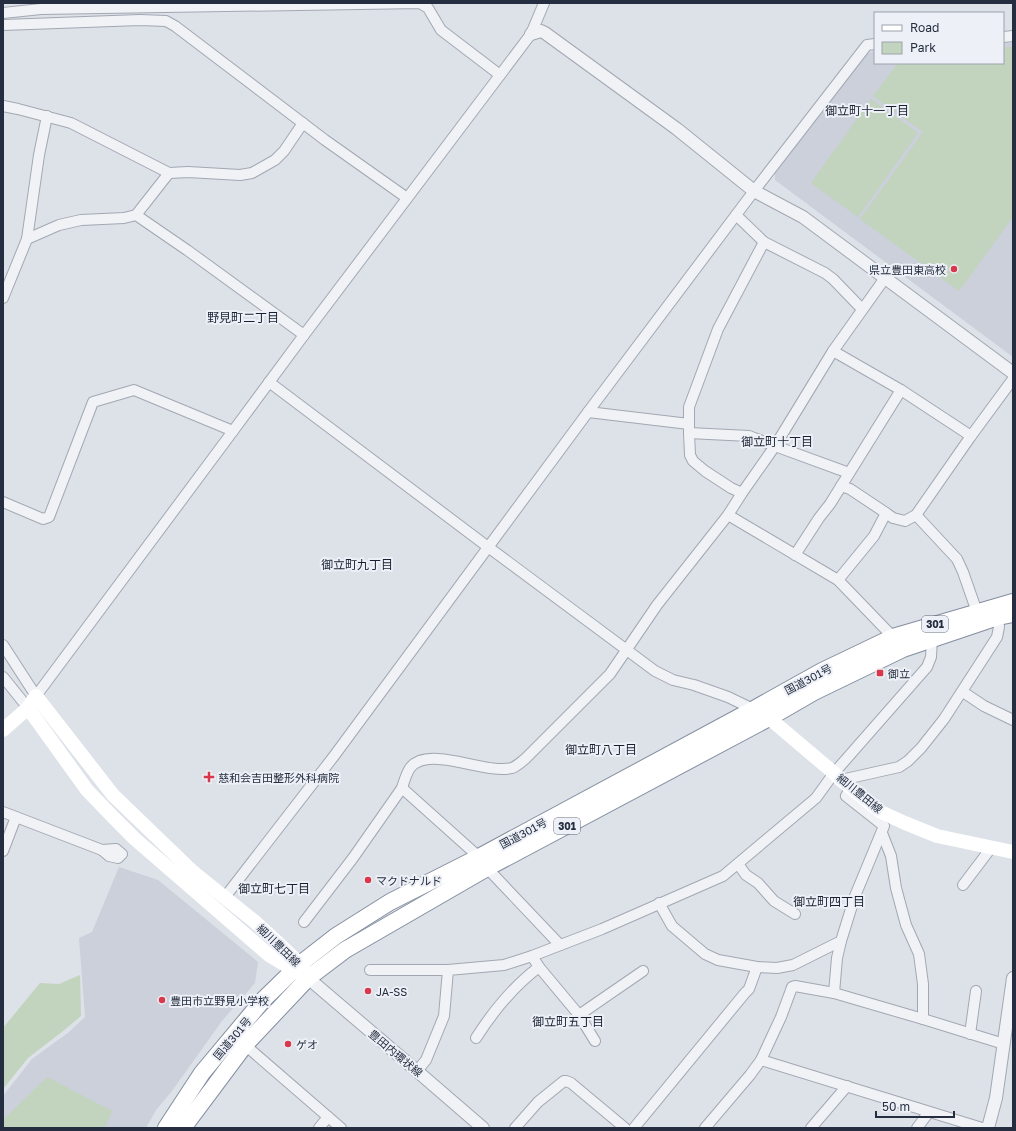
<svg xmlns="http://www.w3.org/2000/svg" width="1016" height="1131" font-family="'Golos Text','Noto Sans JP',sans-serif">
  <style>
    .built { fill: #cbd0db }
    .green { fill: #c2d3be }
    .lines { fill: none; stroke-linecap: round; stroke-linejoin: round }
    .minor-casing { stroke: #a2a8b2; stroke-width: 12 }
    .tertiary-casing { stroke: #a2a8b2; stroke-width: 14 }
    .trunk-casing { stroke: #838ea0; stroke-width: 18 }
    .minor { stroke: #f0f2f6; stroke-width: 10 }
    .tertiary { stroke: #f0f2f6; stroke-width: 12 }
    .secondary { stroke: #fff; stroke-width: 14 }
    .trunk { stroke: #fff; stroke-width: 16 }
    .poi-dot { fill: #d9374b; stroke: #edf0f6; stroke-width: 1.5 }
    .labels { text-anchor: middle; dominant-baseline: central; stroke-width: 4; stroke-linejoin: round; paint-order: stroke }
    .shield { fill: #edf0f6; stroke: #616877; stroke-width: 1 }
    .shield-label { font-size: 10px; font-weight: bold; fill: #252e40 }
    .poi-label { font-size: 11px; fill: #252e40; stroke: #edf0f6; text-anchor: start }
    .street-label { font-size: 11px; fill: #252e40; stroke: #edf0f6 }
    .neighbourhood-label { font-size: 12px; fill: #182031; stroke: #edf0f6 }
  </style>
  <rect width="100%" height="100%" fill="#dde1e8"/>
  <!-- built -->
  <g class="built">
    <path d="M1003,43H1013V357L775,180V172L867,54L875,50V63H1003Z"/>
    <path d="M119,867L158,880L258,962L255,983L222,1021L172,1091L156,1110L146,1128H3V1096L32,1059L69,1032L85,1017L79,938L92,932Z"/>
  </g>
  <!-- green -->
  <g class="green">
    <path d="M1003,47H1013V217L959,291L860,219L923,132L873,96L898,63H1003Z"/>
    <path d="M871,99L918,133L858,217L811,183Z"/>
    <path d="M80,975L81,1016L63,1031L28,1058L3,1089V1028L40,983L59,984Z"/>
    <path d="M47,1077L112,1111L105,1128H3V1120Z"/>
  </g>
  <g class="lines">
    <!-- minor casing -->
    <g class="minor-casing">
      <g id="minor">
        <path d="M3,13L41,9L420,3L428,8L441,30L500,75"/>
        <path d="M3,25L140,20L166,21L175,26L325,140L407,198"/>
        <path d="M1003,37L1013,36"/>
        <path d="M3,106L18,109L71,123L169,173L188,172L240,175L252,173L275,160L284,151L303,123"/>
        <path d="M136,215L187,250L304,335"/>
        <path d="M736,215L764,242L825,273L833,279L862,309"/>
        <path d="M27,239L59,225L81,220L124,218L136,215L169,173"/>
        <path d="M3,298L27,239L39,155L47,116"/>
        <path d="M833,351L901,390L971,436L916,515L905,521L893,518L886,513L874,536L838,580"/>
        <path d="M269,382L488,547L655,671L673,680L694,685L728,697L757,711"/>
        <path d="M588,412L689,424"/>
        <path d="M689,433L749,436L775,446L849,473"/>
        <path d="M971,436L1013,379"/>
        <path d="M841,486L850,489L886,513"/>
        <path d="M742,493L731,488L705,471L693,461L690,455L689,433V407L718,329L764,242"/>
        <path d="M3,502L43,519L49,517L93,402L134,390L233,431"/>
        <path d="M728,515L838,580L893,637"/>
        <path d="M916,515L957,559L963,572L977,612"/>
        <path d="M795,555L819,518L830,504L901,390"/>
        <path d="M3,645L36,696L233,431L304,335L531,34L544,3"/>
        <path d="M3,677L28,708"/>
        <path d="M963,692L984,706L1013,720"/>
        <path d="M841,780L899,767L908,761L921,748L944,719L988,651L997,637L999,627L998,617"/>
        <path d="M402,788L479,857"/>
        <path d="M3,812L102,850"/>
        <path d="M882,833L891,856L896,888L906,925L919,954L923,984V1019"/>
        <path d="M116,849L122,854L118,858L109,856L102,850Z"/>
        <path d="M3,851L16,817"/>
        <path d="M738,864L746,875L758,883L774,901L795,914"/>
        <path d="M487,868L560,945"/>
        <path d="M963,885L991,848"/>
        <path d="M225,897L334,756L588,412L754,191L867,45L875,44"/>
        <path d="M659,903L672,926L705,954L718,960L757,967L777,968L793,965L841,941L855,896L884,826L846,796L851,787"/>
        <path d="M304,922L353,858L402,788C404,782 406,774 410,768C428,744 485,775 512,768C517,766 521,762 525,759L610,674L657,605L728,515L742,493L775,446L833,351L885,278"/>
        <path d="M532,956L539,967L579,1015L595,1041"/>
        <path d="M370,970H448"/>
        <path d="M834,993L837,958L841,941"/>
        <path d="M579,1015L643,971"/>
        <path d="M970,1034L976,991"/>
        <path d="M476,1038C492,1013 515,985 539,967"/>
        <path d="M245,1045L341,1128"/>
        <path d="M761,1060L982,1128"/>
        <path d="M417,1071L426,1060L444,1016L448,970L504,965L532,956L602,929L723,876L816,798L834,773L927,667L931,657L932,638"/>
        <path d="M319,1128L328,1117"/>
        <path d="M515,1128L538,1102L564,1081H566L571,1083L625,1128"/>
        <path d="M634,1128L745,993L749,989L757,967"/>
        <path d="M705,1128L750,1075L761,1060L781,1017L791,990L792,987L795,986L834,993L923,1019L1004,1044"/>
        <path d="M811,1128L847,1086"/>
        <path d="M917,1128L929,1112"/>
      </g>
    </g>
    <!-- tertiary casing -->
    <g class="tertiary-casing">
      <g id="tertiary">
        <path d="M531,34L541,31L545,33L677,129L754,191L803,217L1013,373"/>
        <path d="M308,978L417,1071L483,1128"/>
        <path d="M988,1128L996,1098L1013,978"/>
      </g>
    </g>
    <!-- trunk casing -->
    <g class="trunk-casing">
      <g id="trunk">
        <path d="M166,1128L202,1073L263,1000L300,964L336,936L390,902L479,857L754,709L822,671L893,637L1013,602"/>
        <path d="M183,1128L245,1045L308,978L345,950L487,868L769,718L814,692L903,649L998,617L1013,614"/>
      </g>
    </g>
    <!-- minor -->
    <use href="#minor" class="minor"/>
    <!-- tertiary -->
    <use href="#tertiary" class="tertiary"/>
    <!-- secondary -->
    <g class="secondary">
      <path d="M28,708L87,790L111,815L135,839L269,955L302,975"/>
      <path d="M769,718L834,773L841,780L881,812L905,823L937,836L1013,852"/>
      <path d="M3,730L28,708L36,696L113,795L193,872L254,921L279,944L300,964L305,972"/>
    </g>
    <!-- trunk -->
    <use href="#trunk" class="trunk"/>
  </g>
  <!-- markers -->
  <g class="poi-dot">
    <circle cx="954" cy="269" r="4"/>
    <rect x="876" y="669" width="8" height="8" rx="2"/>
    <path d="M207 771h4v4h4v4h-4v4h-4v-4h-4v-4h4z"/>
    <circle cx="368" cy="880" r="4"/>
    <circle cx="368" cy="991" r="4"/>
    <circle cx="162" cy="1000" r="4"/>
    <circle cx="288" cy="1044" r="4"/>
  </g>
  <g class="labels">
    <!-- shield labels -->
    <g class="shield">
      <rect x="922" y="616" width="26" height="16" rx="3"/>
      <rect x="554" y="818" width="26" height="16" rx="3"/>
    </g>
    <g class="shield-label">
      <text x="935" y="624">301</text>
      <text x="567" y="826">301</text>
    </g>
    <!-- poi labels -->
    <g class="poi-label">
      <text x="946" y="269" text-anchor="end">県立豊田東高校</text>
      <text x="888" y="673">御立</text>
      <text x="218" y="777">慈和会吉田整形外科病院</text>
      <text x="376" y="880">マクドナルド</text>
      <text x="376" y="991">JA-SS</text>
      <text x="170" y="1000">豊田市立野見小学校</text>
      <text x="296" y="1044">ゲオ</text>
    </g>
    <!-- street labels -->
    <g class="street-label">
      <text transform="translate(808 679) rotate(-28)">国道301号</text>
      <text transform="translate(860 793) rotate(39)">細川豊田線</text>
      <text transform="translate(523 833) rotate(-28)">国道301号</text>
      <text transform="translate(279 945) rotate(44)">細川豊田線</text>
      <text transform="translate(232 1038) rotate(-50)">国道301号</text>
      <text transform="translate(396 1053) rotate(40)">豊田内環状線</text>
    </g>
    <!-- neighbourhood labels -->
    <g class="neighbourhood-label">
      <text x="867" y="110">御立町十一丁目</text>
      <text x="243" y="317">野見町二丁目</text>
      <text x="777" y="441">御立町十丁目</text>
      <text x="357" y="564">御立町九丁目</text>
      <text x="601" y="749">御立町八丁目</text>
      <text x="274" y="888">御立町七丁目</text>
      <text x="829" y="901">御立町四丁目</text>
      <text x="568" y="1021">御立町五丁目</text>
    </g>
  </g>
  <!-- border -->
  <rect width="1016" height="1131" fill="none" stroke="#252e40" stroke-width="8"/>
  <!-- legend -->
  <rect x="874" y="12" width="130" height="52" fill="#edf0f6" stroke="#9da2ad"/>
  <rect x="882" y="25" width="20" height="6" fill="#ffffff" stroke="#9da2ad"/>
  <text x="910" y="32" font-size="12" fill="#252e40">Road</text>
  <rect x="882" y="42" width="20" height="12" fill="#c2d3be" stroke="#9da2ad"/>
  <text x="910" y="52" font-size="12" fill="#252e40">Park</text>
  <!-- scale -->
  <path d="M876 1111v6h78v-6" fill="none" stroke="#252e40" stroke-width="2"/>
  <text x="882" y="1111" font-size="12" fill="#252e40" stroke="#edf0f6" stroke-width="3" paint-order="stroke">50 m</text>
</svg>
